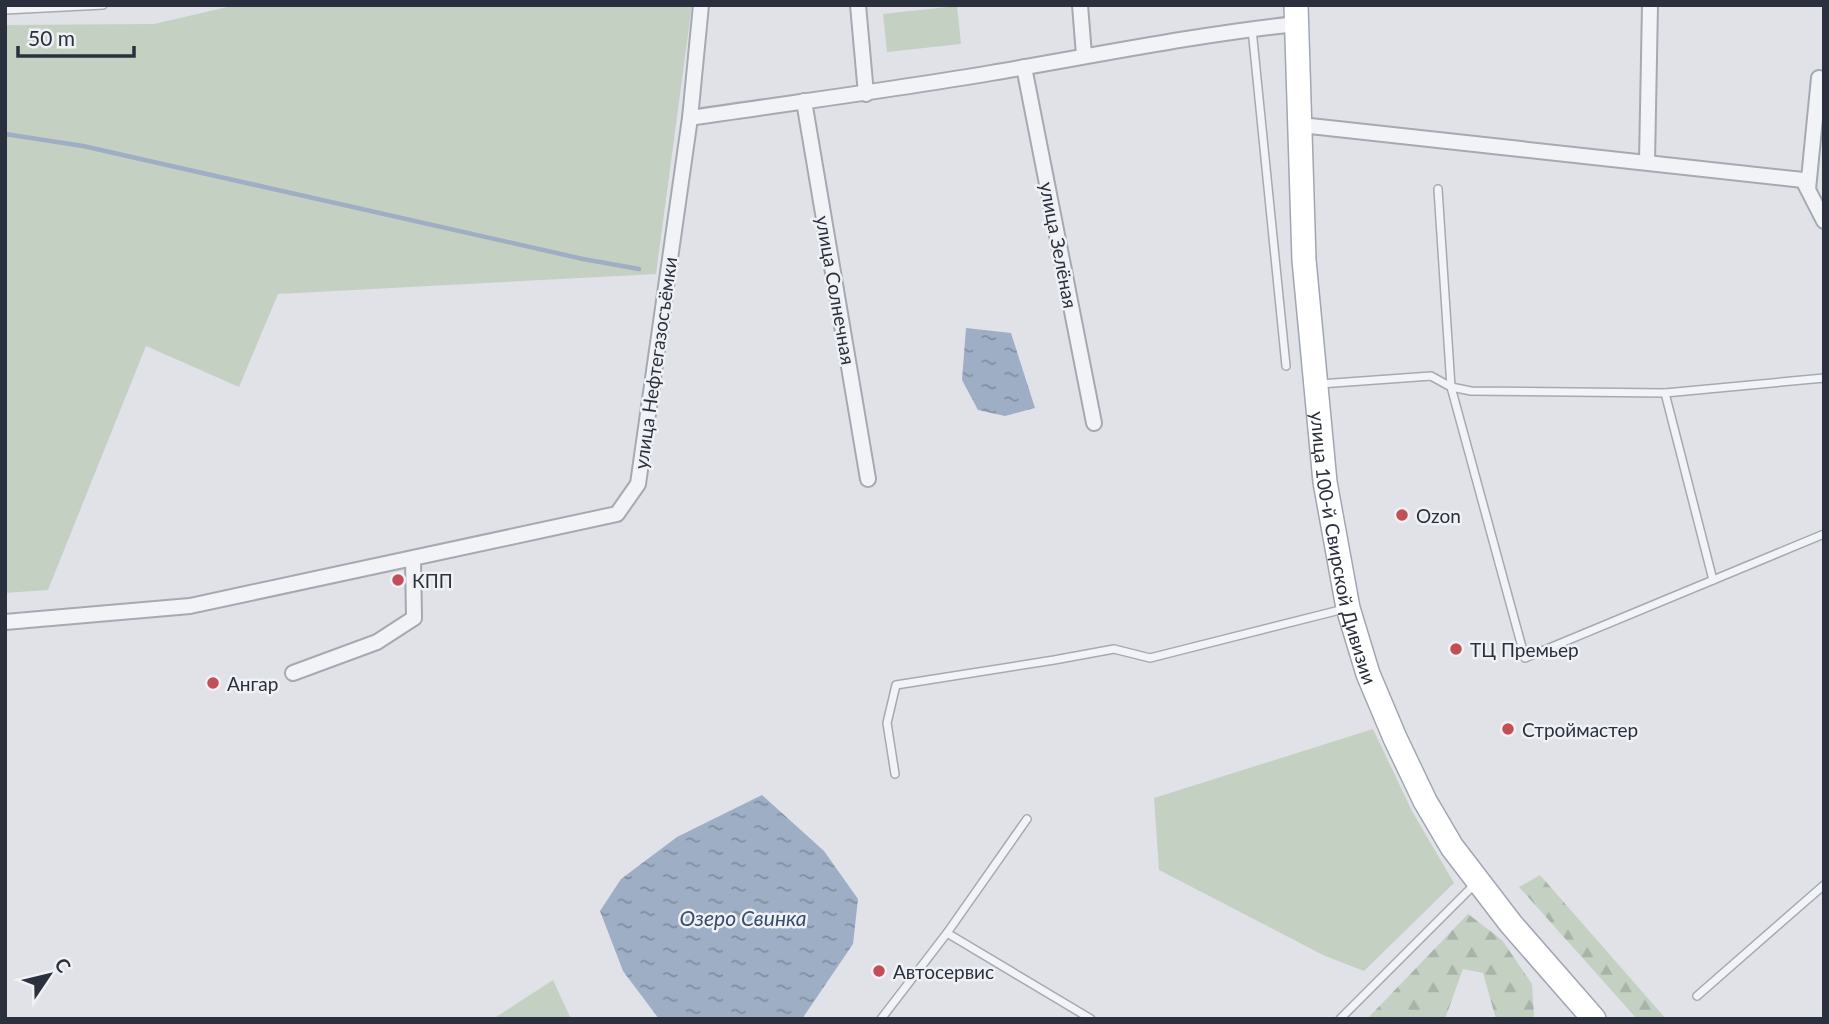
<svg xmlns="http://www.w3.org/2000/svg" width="1829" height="1024" font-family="Lato,sans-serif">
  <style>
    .grass { fill: #c4d1c2 }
    .forest { fill: url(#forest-firs) }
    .water { fill: url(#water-ripples) }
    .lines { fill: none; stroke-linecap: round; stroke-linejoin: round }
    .stream { stroke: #9eaec5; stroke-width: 4.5 }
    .service-casing { stroke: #a6a9b2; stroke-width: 10 }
    .minor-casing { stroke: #a6a9b2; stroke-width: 18 }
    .primary-casing { stroke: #a0a6b2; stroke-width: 26 }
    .service { stroke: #f2f3f6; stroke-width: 7 }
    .minor { stroke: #f2f3f6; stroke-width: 14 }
    .primary { stroke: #fff; stroke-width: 23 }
    .poi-dot { fill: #c24f58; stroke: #eff1f5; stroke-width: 2.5 }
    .labels { text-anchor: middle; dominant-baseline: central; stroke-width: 5; stroke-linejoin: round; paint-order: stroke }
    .street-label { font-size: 19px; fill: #2a303e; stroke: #eff1f5 }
    .poi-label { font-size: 19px; fill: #2a303e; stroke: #eff1f5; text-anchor: start }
    .water-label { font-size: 21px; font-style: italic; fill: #384c6e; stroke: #eff1f5 }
  </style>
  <defs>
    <pattern id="forest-firs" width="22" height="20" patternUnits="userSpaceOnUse" patternTransform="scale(1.75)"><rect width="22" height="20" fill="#c4d1c2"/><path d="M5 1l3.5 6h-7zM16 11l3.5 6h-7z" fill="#a9b4a8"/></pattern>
    <pattern id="water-ripples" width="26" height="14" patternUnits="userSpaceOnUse" patternTransform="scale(1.75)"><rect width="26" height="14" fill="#9eaec5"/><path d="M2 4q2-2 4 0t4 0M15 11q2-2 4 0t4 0" fill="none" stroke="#818ea1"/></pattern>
  </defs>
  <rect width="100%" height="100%" fill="#e0e2e8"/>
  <!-- grass -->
  <g class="grass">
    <path d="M236,5H692L656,274L278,294L239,387L146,346L48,590L5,593V25L154,24Z"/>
    <path d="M957,6L961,44L887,52L883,14Z"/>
    <path d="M1373,729L1412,811L1454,883L1364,971L1323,955L1159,870L1154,798Z"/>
    <path d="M553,980L571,1019H493Z"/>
  </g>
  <!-- forest -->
  <g class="forest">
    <path d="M1540,875L1666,1019H1637L1519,887Z"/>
    <path d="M1468,914L1502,940L1532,984L1534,1016L1530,1019H1496L1483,973L1463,969L1445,1019H1367Z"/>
  </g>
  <!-- water -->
  <g class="water">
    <path d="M966,328L1011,333L1035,408L1005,416L978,410L962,380Z"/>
    <path d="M762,795L824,851L858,899L853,944L802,1019H659L623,971L600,911L621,879L677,837Z"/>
  </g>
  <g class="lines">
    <!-- stream -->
    <path class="stream" d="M5,134L83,146L583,259L639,269"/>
    <!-- service casing -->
    <g class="service-casing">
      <g id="service">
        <path d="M5,10L103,5"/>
        <path d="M1252,29L1286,366"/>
        <path d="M1438,189L1451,387L1525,658L1824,534"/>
        <path d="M1320,384L1431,376L1451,387L1471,391L1665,393L1824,378"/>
        <path d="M1665,393L1713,580"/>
        <path d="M895,774L887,723L896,685L1054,660L1114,649L1150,658L1344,609"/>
        <path d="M1027,819L947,933L1091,1019"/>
        <path d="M1697,996L1824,885"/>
        <path d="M881,1019L947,933"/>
        <path d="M1340,1019L1474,885"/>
      </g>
    </g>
    <!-- minor casing -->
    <g class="minor-casing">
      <g id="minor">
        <path d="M858,5L866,94"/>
        <path d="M1080,5L1084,55"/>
        <path d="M1024,67L1094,423"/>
        <path d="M804,101L868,479"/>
        <path d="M690,118C790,103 891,90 991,73C1092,56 1193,35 1296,24"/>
        <path d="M1301,125L1803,180L1824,221"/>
        <path d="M1647,162L1650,5"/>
        <path d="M1808,189L1819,78"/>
        <path d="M5,622L190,606L617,514L638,484L690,118L701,5"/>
        <path d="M293,673L377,642L414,618L413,559"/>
      </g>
    </g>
    <!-- primary casing -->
    <g class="primary-casing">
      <g id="primary">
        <path id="s1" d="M1296,5L1304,260L1325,482L1348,608L1368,674L1395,738L1425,801L1452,847L1511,924L1594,1019"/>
      </g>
    </g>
    <!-- service -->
    <use href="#service" class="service"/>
    <!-- minor -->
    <use href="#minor" class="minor"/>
    <!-- primary -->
    <use href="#primary" class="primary"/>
  </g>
  <!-- markers -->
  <g class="poi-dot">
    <circle cx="1402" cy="515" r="7"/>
    <circle cx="398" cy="580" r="7"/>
    <circle cx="1456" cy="649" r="7"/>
    <circle cx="213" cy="683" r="7"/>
    <circle cx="1508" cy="729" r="7"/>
    <circle cx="879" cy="971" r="7"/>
  </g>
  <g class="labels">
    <!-- street labels -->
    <g class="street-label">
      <text transform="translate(1059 245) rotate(79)">улица Зелёная</text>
      <text transform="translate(836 290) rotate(80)">улица Солнечная</text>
      <text transform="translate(655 363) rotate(-82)">улица Нефтегазосъёмки</text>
      <text stroke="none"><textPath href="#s1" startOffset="546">улица 100-й Свирской Дивизии</textPath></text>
    </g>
    <!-- poi labels -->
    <g class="poi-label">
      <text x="1416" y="515">Ozon</text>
      <text x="412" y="580">КПП</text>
      <text x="1470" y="649">ТЦ Премьер</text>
      <text x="227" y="683">Ангар</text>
      <text x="1522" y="729">Строймастер</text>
      <text x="893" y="971">Автосервис</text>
    </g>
    <!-- water labels -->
    <g class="water-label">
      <text x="743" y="917">Озеро Свинка</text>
    </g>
  </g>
  <!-- border -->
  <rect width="1829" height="1024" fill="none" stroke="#2a303e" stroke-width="14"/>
  <!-- north arrow -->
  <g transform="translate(49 975) rotate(55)" stroke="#eff1f5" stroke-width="5" paint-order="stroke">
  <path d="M0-5L12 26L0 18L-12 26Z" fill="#2a303e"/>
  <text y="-10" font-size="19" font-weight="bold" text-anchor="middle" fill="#2a303e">С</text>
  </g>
  <!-- scale -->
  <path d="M18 46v10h116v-10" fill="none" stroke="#2a303e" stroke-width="3.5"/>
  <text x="28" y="46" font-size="21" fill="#2a303e" stroke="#eff1f5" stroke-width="5" paint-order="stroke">50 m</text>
</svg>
